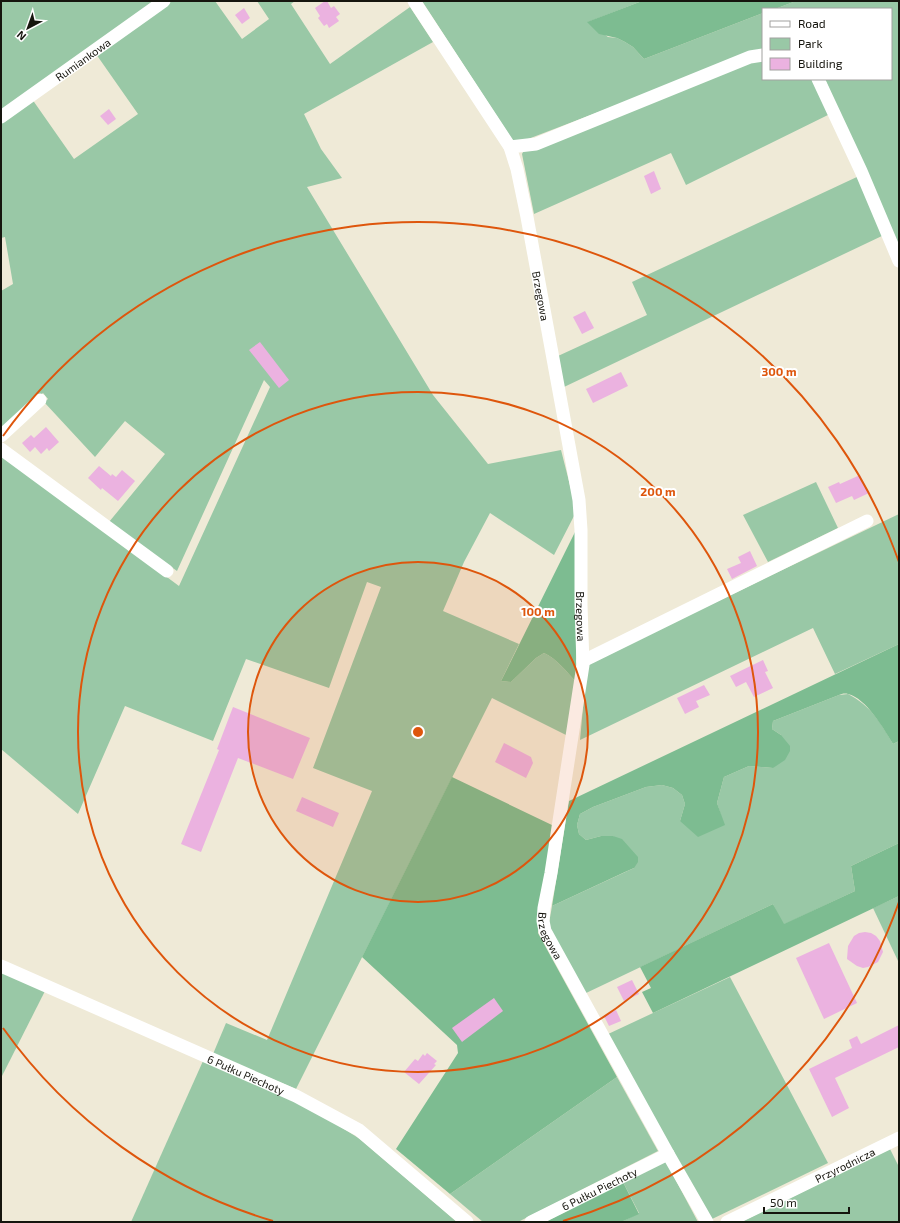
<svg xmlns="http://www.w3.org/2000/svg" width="900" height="1223" font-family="'Exo 2',sans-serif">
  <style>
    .green { fill: #99c8a6 }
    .forest { fill: #7dbc91 }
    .building { fill: #ebb2e0 }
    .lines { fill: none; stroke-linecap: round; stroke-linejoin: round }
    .minor { stroke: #fff; stroke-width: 13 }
    .ring { fill: none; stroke: #de560c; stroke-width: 2 }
    .labels { text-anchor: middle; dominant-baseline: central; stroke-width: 4; stroke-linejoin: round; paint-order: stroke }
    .street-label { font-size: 11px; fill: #16150e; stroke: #fff }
    .centre { fill: #de560c; stroke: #fff; stroke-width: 2 }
    .ring-label { font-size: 12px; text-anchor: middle; font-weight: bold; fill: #de560c; stroke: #fff; stroke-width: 4; stroke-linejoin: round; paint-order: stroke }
  </style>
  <rect width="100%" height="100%" fill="#efead7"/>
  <!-- green -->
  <g class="green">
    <path d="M1,1H159L1,114Z"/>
    <path d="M170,1H215L242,39L269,19L257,1H295L291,4L330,64L410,7L433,42L304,114L321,149L342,178L307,187L433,395L488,464L561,450L575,505V514L554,555L490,513L464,562L443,611L519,644L501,681L511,682L536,658L544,653C557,659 566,671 576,682L568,736L492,698L296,1089L213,1054L226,1023L267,1040L372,791L313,768L381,587L367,582L329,688L246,659L213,741L125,706L78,814L1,749V454L179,586L270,387L264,380L177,571L109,522L165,454L125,421L95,457L44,402L48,399L43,393L1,431V291L13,284L5,237L1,238V121L32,99L74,159L138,114L96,54Z"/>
    <path d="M422,1H642L588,22L608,37L617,38L625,42L633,47L644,59L763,13V49L515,144Z"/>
    <path d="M796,1H899V250L825,79H891V9H775Z"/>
    <path d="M763,58V79H815L832,113L686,185L671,153L534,214L522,154L525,148Z"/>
    <path d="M859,176L884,235L564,387L558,356L647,315L632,282Z"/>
    <path d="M816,482L838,528L768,562L743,515Z"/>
    <path d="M899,514V644L835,674L813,628L580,740L587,664Z"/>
    <path d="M848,694C870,705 881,723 893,744L899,741V843L851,866L855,891L783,925L773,904L584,994L548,929L552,906L634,868L613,836H601L586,840L579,834L577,825L580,814L593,807L646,787L662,785L673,788L682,795L685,804L680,821L724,825L717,803L724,777L749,766L773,768L781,735L772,729L773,721L839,695Z"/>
    <path d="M899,896V963L873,908Z"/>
    <path d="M3,972L45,991L1,1078V977Z"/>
    <path d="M730,977L828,1163L710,1220L606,1035Z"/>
    <path d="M203,1061L312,1109L360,1139L457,1222H131Z"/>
    <path d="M617,1077L658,1151L518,1222H483L450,1194Z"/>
    <path d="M890,1149L899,1167V1222H741Z"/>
    <path d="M665,1160L698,1222H621L639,1213L623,1182Z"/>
  </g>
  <!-- forest -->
  <g class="forest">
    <path d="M642,1H796L775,9H763V13L644,59L633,47L625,42L617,38L599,34L587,22Z"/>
    <path d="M577,528L576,682C566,671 557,659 544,653L536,658L511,682L501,681Z"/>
    <path d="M899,644V741L893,744C884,729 866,698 848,694C845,693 841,694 839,695L773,721L772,729L781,735L790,746V751L785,760L773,768L749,766L724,777L717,803L725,825L698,837L680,821L685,804L682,795L673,788L662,785L646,787L593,807L580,814L577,825L579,834L586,840L601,836H613L622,839L638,857V862L634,868L625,872L552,906L569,801Z"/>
    <path d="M452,777L554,826L538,933L617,1077L450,1194L396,1149L458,1053L457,1045L362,957Z"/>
    <path d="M899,843V896L653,1013L642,992L651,988L640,967L773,904L784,924L855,891L851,866Z"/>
    <path d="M623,1182L639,1214L621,1222H545Z"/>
  </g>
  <!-- building -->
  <g class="building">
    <path d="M325,1H327L331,8L334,6L340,14L336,17L339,21L329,28L327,24L324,26L318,18L320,16L315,8Z"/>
    <path d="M244,8L250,18L242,24L235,15Z"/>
    <path d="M109,109L116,119L108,125L100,116Z"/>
    <path d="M654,171L661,189L651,194L644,176Z"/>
    <path d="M585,311L594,328L582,334L573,317Z"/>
    <path d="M260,342L289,380L279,388L249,350Z"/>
    <path d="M621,372L628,386L593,403L586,389Z"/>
    <path d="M46,427L59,442L49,451L47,448L41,454L35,447L30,452L22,443L31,435L34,438Z"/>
    <path d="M99,466L111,476L112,474L116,477L122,470L135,481L118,501L102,488L101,490L88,478Z"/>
    <path d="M860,475L869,493L854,500L852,496L836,503L828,487L839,482L840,484Z"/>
    <path d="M750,551L757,566L732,579L727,569L741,563L738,557Z"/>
    <path d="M763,660L768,671L765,672L773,688L754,697L746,682L736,687L730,676Z"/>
    <path d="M704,685L710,695L696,701L699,707L685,714L677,698Z"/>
    <path d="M233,707L310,738L293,779L238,758L201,852L181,844L219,750L217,749Z"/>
    <path d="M504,743L531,757L533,763L526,778L495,762Z"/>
    <path d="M302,797L339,813L333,827L296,811Z"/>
    <path d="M865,932L871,933L876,936L880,941L883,952L878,962L868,967L863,968L857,966L847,959L848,946L854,936L859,933Z"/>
    <path d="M829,943L857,1003L824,1019L796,958Z"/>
    <path d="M632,980L639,994L624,1001L617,987Z"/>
    <path d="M494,998L503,1011L462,1042L452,1028Z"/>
    <path d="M616,1010L621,1021L609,1026L604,1016Z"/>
    <path d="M899,1025V1047L835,1078L849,1108L832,1117L809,1069L852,1048L849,1040L857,1036L861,1044Z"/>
    <path d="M427,1053L437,1061L434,1064L436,1065L419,1084L404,1072L415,1059L418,1061L423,1054L425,1056Z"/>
  </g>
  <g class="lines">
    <!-- minor -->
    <g class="minor">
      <path id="s1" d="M414,1L510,147L517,169L527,217L579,500L581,530V605L583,665L551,873L544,908L543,921L545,931L668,1154L707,1222"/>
      <path d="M818,79L861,171L899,261"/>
      <path id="s2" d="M1,117L164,1"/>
      <path d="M510,147L536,144L750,57L763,55"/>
      <path d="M1,436L40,400"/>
      <path d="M1,449L167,571"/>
      <path d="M583,661L867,521"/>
      <path id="s3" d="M1,966L296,1096L359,1130L467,1222"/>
      <path id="s4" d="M531,1222L668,1154"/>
      <path id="s5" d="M727,1222L899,1138"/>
    </g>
  </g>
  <!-- distance rings -->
  <circle cx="418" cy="732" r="170" fill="#de560c" fill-opacity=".12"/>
  <g class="ring">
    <circle cx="418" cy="732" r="170"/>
    <circle cx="418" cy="732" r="340"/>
    <path d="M899 902A510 510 0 0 1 563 1221M273 1221A510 510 0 0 1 3 1028M3 436A510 510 0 0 1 899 562"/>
  </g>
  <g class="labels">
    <!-- street labels -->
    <g class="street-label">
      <text stroke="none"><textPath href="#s2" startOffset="100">Rumiankowa</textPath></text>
      <text stroke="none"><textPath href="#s1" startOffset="327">Brzegowa</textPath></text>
      <text stroke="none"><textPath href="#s1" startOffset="651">Brzegowa</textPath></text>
      <text stroke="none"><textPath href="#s1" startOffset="975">Brzegowa</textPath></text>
      <text stroke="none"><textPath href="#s3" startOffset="268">6 Pułku Piechoty</textPath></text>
      <text stroke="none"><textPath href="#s5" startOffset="131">Przyrodnicza</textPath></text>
      <text stroke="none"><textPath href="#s4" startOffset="76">6 Pułku Piechoty</textPath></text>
    </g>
  </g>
  <circle cx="418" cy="732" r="6" class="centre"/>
  <g class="ring-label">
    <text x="779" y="376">300 m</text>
    <text x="658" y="496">200 m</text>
    <text x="538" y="616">100 m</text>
  </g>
  <!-- border -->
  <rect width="900" height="1223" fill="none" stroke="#16150e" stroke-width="4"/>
  <!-- legend -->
  <rect x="762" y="8" width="130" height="72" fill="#ffffff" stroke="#a2a19f"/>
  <rect x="770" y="21" width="20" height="6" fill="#ffffff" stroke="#a2a19f"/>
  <text x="798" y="28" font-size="12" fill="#16150e">Road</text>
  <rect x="770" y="38" width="20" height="12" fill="#99c8a6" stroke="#a2a19f"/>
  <text x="798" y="48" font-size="12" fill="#16150e">Park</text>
  <rect x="770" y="58" width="20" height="12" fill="#ebb2e0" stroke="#a2a19f"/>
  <text x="798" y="68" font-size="12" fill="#16150e">Building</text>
  <!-- north arrow -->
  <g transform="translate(28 28) rotate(221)" stroke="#ffffff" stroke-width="3" paint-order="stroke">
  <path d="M0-3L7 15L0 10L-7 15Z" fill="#16150e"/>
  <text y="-6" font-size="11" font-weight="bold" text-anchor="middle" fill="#16150e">N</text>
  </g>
  <!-- scale -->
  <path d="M764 1207v6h85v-6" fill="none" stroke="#16150e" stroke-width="2"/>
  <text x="770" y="1207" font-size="12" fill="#16150e" stroke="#ffffff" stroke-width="3" paint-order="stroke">50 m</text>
</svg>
